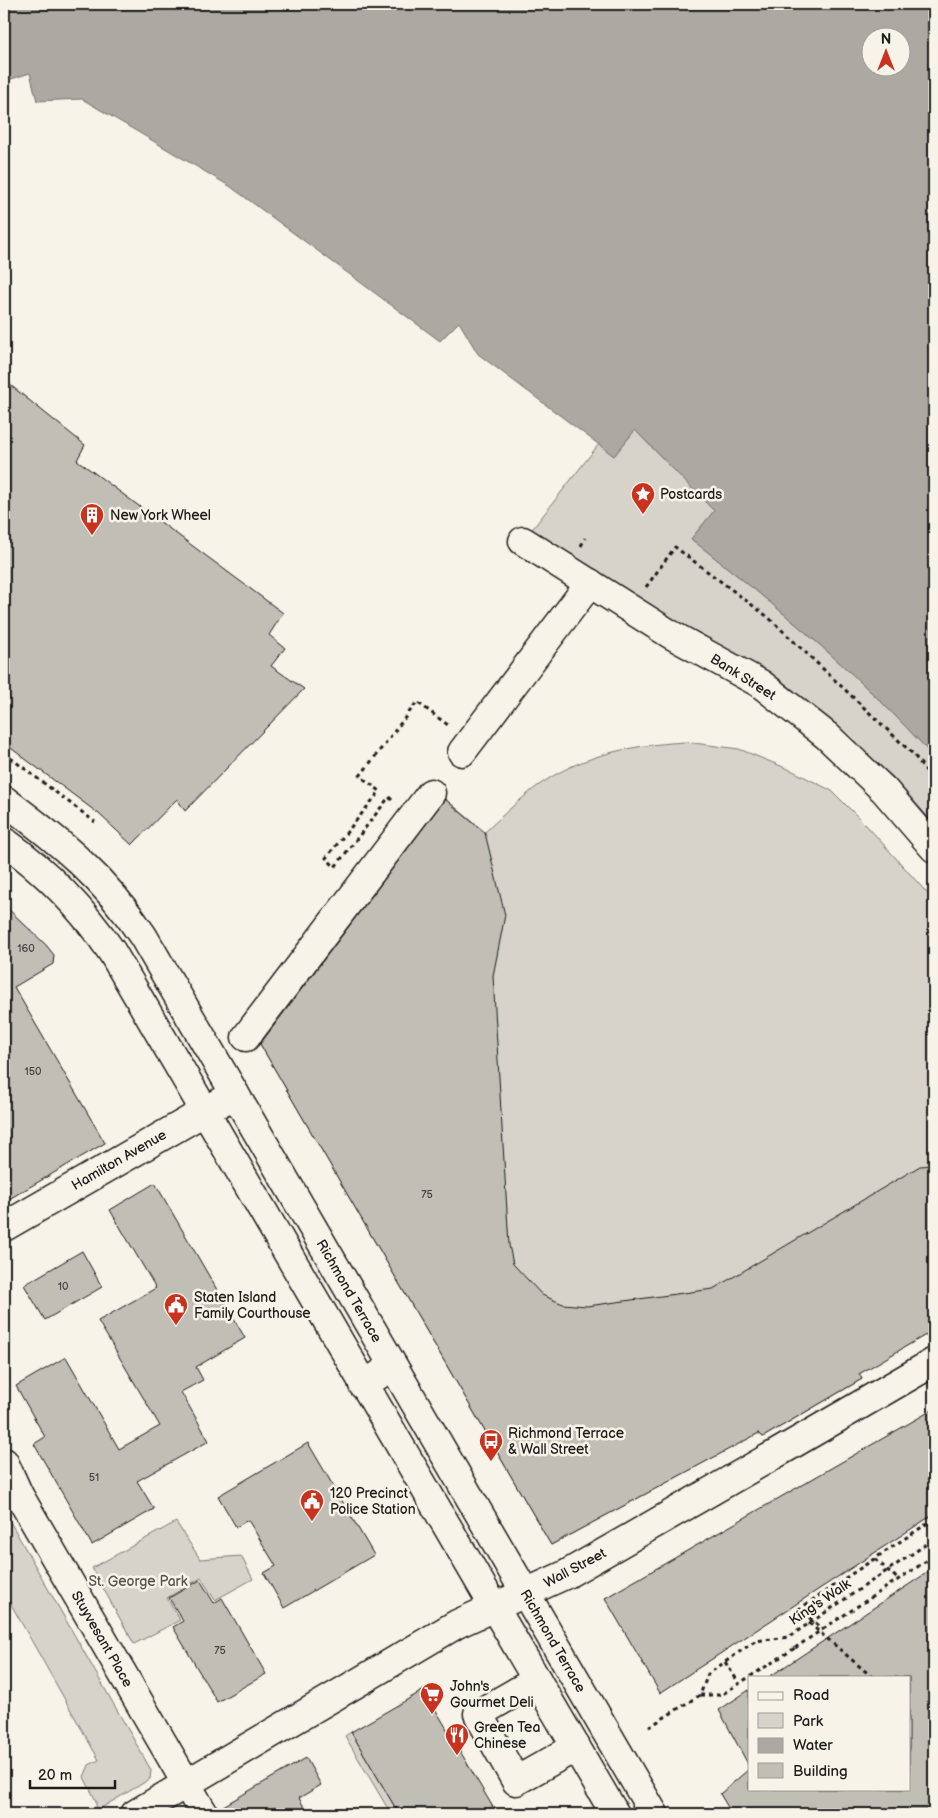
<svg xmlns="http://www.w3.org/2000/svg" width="938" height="1818" font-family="'Balsamiq Sans',sans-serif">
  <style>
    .green { fill: #d7d3cb; stroke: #7a7874 }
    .water { fill: #aca9a2; stroke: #72716c; fill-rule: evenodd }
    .building { fill: #c0beb5; stroke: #1c1c1c }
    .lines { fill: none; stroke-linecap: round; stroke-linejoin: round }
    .minor-casing { stroke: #1c1c1c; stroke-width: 31 }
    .major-casing { stroke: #1c1c1c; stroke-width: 31 }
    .path { stroke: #1c1c1c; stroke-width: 3; stroke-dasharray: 4 4; stroke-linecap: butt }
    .minor { stroke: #f7f3e8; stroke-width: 28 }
    .major { stroke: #f7f3e8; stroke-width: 28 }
    .minor-bridge-casing { stroke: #1c1c1c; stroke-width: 31; stroke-linecap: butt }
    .path-bridge { stroke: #1c1c1c; stroke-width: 3; stroke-dasharray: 4 4; stroke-linecap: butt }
    .minor-bridge { stroke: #f7f3e8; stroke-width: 28 }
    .labels { text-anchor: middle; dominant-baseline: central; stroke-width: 5; stroke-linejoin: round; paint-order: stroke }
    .number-label { font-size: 11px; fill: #454442 }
    .poi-label { font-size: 14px; fill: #1c1c1c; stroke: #f7f3e8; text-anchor: start }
    .street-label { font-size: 14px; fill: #1c1c1c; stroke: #f7f3e8 }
    .park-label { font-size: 14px; fill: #545351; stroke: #f7f3e8 }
  </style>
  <rect width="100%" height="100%" fill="#f7f3e8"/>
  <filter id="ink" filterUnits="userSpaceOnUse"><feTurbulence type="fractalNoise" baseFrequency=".02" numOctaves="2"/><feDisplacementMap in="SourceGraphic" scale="10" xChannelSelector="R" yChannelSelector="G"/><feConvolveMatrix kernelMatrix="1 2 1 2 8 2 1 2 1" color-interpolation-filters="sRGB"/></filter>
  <g filter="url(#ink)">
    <!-- green -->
    <g class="green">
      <path d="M635,430L714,511L691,539C777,606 861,676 934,757V824L893,777L828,720L523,541L599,444L614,456Z"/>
      <path d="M686,742L739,749L793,771L832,791L867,826L928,894L934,907V1330L859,1373L862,1379L763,1437L758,1433L551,1545L256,1037L444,798L485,832C498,820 511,807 525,796C570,757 628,745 686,742Z"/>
      <path d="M4,1511L151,1770L150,1779L96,1811V1801L84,1777L89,1765L99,1760L4,1592Z"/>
      <path d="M176,1522L200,1559L241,1556L253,1579L215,1600L201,1578L167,1598L180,1620L134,1644L92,1568Z"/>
      <path d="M351,1732L399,1814H391L345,1736Z"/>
    </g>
    <!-- water -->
    <path class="water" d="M4,4H934V757C861,676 777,606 691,539L714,511L635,430L614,456L478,354L459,322L440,341L231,187L82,99L37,101L30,73L5,81ZM870,38H900V68H870Z"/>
    <!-- building -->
    <g class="building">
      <path d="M4,380L85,445L77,460L283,613L269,635L285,648L271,666L304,689L185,811L177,799L132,845L99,814L4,743Z"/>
      <path d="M445,799L485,833L505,915L493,976L509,1245L513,1264L542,1295L563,1304L587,1306L713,1289L920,1166L934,1165V1330L859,1374L862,1379L763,1437L759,1433L551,1545L260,1044Z"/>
      <path d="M4,905L46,945L54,955L53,964L14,987L105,1143L4,1202Z"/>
      <path d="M155,1183L245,1338L196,1367L203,1380L181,1392L209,1441L137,1481L154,1509L92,1545L34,1444L45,1437L16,1386L66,1357L119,1449L160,1426L98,1321L156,1288L110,1210Z"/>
      <path d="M82,1251L102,1287L45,1320L24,1285Z"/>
      <path d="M934,1409V1514L660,1693L605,1598Z"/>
      <path d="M308,1443L374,1555L284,1608L264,1573L276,1566L248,1520L236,1527L218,1496Z"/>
      <path d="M934,1568V1814H732L720,1794L749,1769V1789H909V1677H769Z"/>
      <path d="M200,1580L214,1603L222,1598L266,1674L217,1702L173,1627L183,1621L169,1598Z"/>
      <path d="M424,1690L497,1814H399L351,1732Z"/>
      <path d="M749,1690V1766L719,1710Z"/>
      <path d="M306,1758L321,1785L299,1798L308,1814H220L218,1809Z"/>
    </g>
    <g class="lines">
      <!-- minor casing -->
      <g class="minor-casing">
        <g id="minor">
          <path d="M523,541L670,634L761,684L827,736L884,790L934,848"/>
          <path d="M462,752L590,583"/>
          <path d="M246,1037L431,793"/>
          <path d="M4,1227L235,1094"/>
          <path d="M363,1385L393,1366"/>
          <path d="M767,1459L934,1362"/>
          <path d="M4,1462L19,1495L204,1814"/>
          <path d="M537,1680L478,1714L516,1781L576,1747"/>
          <path d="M135,1814L457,1624L567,1574"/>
        </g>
      </g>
      <!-- major casing -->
      <g class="major-casing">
        <g id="major">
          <path d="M4,800C59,841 105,878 143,936L654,1814"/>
          <path d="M4,841C47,872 82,908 112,952L615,1814"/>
        </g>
      </g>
      <!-- path -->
      <g class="path">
        <path d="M581,546L585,538"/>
        <path d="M646,587L675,547L768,617L913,754L934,781"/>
        <path d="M4,753L95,822"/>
        <path d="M392,800L389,797L335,867L326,858L380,791L360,776L417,702L448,725"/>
        <path d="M809,1623L872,1677"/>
        <path d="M823,1629L934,1556"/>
        <path d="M725,1662L739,1683"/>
        <path d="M700,1695H721L795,1648"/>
        <path d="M649,1727L700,1695L708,1674L755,1641L789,1637L934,1539"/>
      </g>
      <!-- minor -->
      <use href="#minor" class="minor"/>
      <!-- major -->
      <use href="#major" class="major"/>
      <!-- minor-bridge casing -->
      <g class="minor-bridge-casing">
        <path id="minor-bridge" d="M567,1574L767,1459"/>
      </g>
      <!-- path-bridge -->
      <g class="path-bridge">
        <path d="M875,1559L899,1580"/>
        <path d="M795,1648L823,1629L799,1609L934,1519"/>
      </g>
      <!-- minor-bridge -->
      <use href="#minor-bridge" class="minor-bridge"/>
    </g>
  </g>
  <!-- icons -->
  <defs>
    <g id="sight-pin" transform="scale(1.25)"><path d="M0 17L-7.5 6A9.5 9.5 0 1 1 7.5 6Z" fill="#c8321e" stroke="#f7f3e8"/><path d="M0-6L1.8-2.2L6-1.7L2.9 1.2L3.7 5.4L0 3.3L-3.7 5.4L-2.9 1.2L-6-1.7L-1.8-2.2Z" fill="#fff"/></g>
    <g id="building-pin" transform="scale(1.25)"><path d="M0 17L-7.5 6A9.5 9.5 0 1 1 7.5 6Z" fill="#c8321e" stroke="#f7f3e8"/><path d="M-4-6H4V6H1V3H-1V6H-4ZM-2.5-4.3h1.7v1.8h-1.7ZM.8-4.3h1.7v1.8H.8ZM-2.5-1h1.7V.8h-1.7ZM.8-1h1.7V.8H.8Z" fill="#fff"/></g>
    <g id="civic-pin" transform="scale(1.25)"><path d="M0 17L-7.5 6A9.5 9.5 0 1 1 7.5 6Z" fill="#c8321e" stroke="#f7f3e8"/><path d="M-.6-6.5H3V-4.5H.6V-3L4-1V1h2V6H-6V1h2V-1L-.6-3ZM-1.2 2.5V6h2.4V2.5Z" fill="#fff"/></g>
    <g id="bus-pin" transform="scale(1.25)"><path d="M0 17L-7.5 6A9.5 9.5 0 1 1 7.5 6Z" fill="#c8321e" stroke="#f7f3e8"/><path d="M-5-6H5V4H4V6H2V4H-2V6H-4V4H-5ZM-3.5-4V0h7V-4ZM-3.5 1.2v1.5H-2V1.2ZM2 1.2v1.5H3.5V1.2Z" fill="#fff"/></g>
    <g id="supermarket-pin" transform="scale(1.25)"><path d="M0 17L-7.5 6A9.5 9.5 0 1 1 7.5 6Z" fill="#c8321e" stroke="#f7f3e8"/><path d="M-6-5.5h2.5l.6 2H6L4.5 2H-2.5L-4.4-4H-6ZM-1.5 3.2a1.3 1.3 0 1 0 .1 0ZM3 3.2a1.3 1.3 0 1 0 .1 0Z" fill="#fff"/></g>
    <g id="restaurant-pin" transform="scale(1.25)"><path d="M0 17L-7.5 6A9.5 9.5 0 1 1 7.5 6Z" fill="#c8321e" stroke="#f7f3e8"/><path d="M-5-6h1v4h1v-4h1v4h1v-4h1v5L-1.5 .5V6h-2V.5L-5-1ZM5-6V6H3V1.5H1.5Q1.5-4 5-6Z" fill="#fff"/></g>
  </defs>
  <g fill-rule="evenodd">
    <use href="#sight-pin" x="643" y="494"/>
    <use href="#building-pin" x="92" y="515"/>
    <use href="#civic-pin" x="176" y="1305"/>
    <use href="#bus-pin" x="491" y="1441"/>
    <use href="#civic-pin" x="312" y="1501"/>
    <use href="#supermarket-pin" x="432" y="1694"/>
    <use href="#restaurant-pin" x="457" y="1735"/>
  </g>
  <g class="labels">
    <!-- number labels -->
    <g class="number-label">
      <text x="26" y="948">160</text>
      <text x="33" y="1071">150</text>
      <text x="427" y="1194">75</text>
      <text x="63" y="1286">10</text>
      <text x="94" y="1477">51</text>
      <text x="220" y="1650">75</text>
    </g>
    <!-- poi labels -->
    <g class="poi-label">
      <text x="660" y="494">Postcards</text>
      <text x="110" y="515">New York Wheel</text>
      <text x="194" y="1297">Staten Island<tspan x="194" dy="16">Family Courthouse</tspan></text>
      <text x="508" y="1433">Richmond Terrace<tspan x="508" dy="16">&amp; Wall Street</tspan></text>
      <text x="330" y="1493">120 Precinct<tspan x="330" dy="16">Police Station</tspan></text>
      <text x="450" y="1686">John's<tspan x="450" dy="16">Gourmet Deli</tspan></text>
      <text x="474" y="1727">Green Tea<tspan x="474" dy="16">Chinese</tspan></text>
    </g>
    <!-- street labels -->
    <g class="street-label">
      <text transform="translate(743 677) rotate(32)">Bank Street</text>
      <text transform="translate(119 1160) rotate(-30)">Hamilton Avenue</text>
      <text transform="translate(349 1291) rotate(60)">Richmond Terrace</text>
      <text transform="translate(575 1568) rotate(-28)">Wall Street</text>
      <text transform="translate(820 1602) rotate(-34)">King's Walk</text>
      <text transform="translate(102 1639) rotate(60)">Stuyvesant Place</text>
      <text transform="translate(553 1641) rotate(60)">Richmond Terrace</text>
    </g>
    <!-- park labels -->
    <g class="park-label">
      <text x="138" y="1581">St. George Park</text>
    </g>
  </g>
  <!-- margin -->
  <rect width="938" height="1818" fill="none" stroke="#f7f3e8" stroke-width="20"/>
  <rect x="10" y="10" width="918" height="1798" fill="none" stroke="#1c1c1c" stroke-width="2" filter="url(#ink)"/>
  <!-- legend -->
  <rect x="748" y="1676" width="162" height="115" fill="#f7f3e8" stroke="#9f9d96"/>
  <rect x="758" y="1692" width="25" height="8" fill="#f7f3e8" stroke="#9f9d96"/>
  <text x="793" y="1700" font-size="15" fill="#1c1c1c">Road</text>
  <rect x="758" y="1713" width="25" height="15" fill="#d7d3cb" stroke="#9f9d96"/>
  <text x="793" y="1726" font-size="15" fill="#1c1c1c">Park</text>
  <rect x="758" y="1738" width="25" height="15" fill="#aca9a2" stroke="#9f9d96"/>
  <text x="793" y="1750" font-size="15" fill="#1c1c1c">Water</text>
  <rect x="758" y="1763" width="25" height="15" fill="#c0beb5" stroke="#9f9d96"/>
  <text x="793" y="1776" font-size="15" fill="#1c1c1c">Building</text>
  <!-- north arrow -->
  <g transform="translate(886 52)"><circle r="24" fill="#f7f3e8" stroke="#9f9d96"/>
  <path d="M0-4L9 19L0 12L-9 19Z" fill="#c8321e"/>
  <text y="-8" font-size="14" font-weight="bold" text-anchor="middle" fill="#1c1c1c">N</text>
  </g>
  <!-- scale -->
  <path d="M30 1780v8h85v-8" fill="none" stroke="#1c1c1c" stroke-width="2.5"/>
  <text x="38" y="1780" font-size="15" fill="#1c1c1c" stroke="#f7f3e8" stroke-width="4" paint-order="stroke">20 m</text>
</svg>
